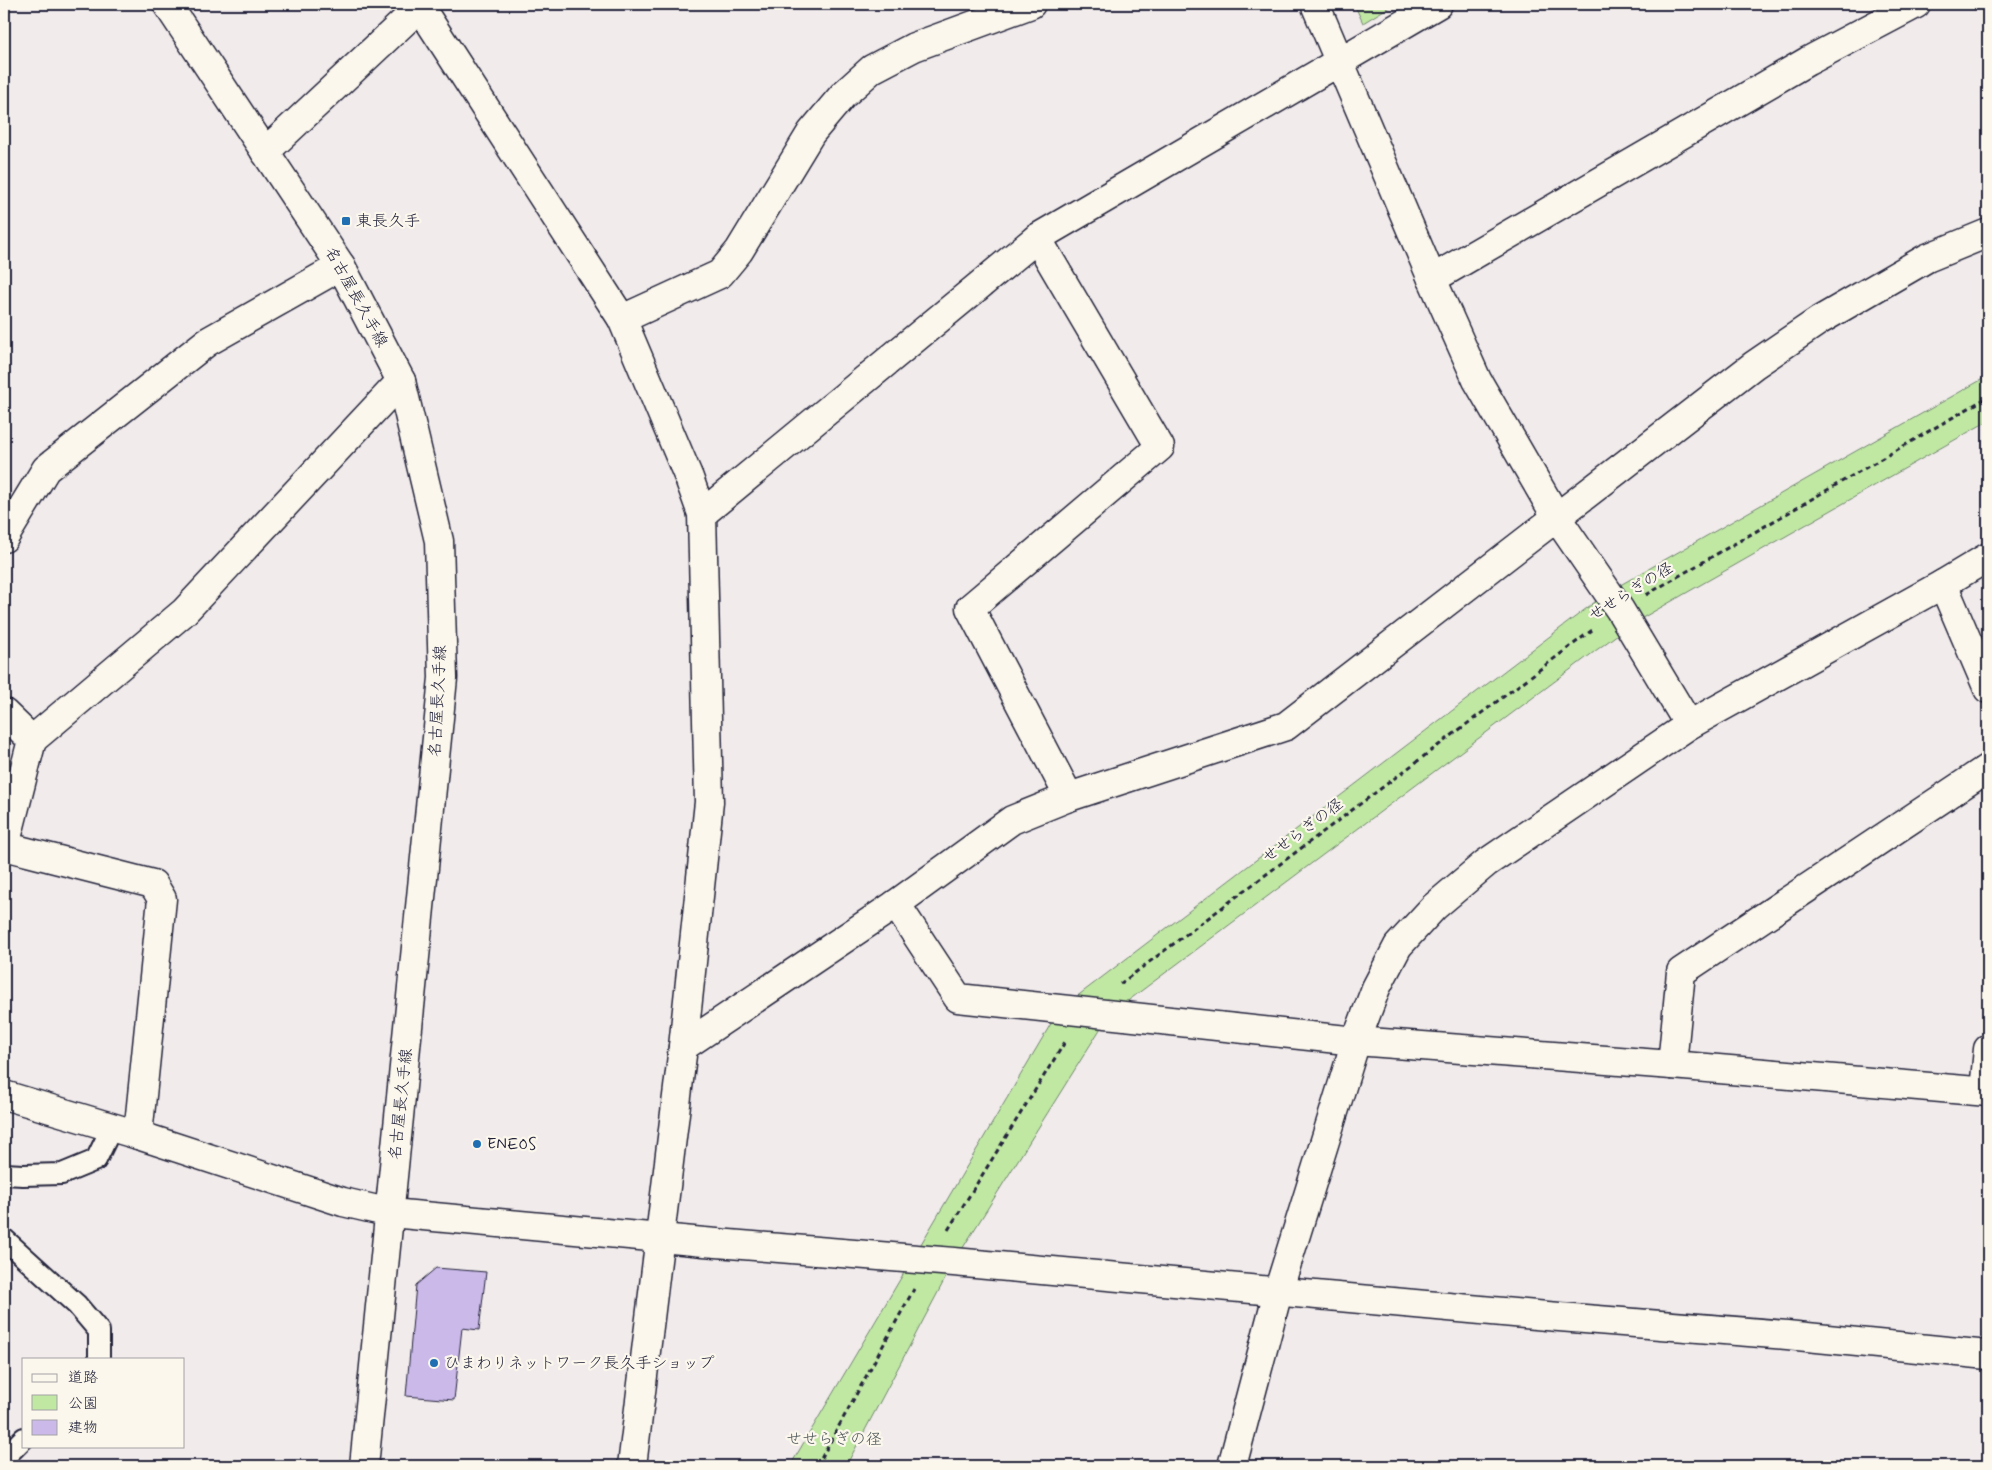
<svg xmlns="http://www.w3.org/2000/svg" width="1992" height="1470" font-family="Mynerve,'Klee One',sans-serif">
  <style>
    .green { fill: #c0e8a3; stroke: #71856f }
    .building { fill: #cab9e9; stroke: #22223b }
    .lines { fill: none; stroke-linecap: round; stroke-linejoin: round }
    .lane-casing { stroke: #22223b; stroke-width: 24 }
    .street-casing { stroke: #22223b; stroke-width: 31 }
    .secondary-casing { stroke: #22223b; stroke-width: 31 }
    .primary-casing { stroke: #22223b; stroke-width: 31 }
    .path { stroke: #22223b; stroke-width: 3; stroke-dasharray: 5 4; stroke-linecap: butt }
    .lane { stroke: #fbf7ec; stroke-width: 20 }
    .street { stroke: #fbf7ec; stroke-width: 28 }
    .secondary { stroke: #fbf7ec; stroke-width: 28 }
    .primary { stroke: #fbf7ec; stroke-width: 28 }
    .poi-dot { fill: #1f6fb2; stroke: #fbf7ec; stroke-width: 2 }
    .labels { text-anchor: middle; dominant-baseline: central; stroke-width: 4.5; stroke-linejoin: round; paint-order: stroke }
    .poi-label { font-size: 16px; fill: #22223b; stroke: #fbf7ec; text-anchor: start }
    .street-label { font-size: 16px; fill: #22223b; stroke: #fbf7ec }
    .park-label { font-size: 16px; fill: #4a5455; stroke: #fbf7ec }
  </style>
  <rect width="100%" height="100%" fill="#f1ebeb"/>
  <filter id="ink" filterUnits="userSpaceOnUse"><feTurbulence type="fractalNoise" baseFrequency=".02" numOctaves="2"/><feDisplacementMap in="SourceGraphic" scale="10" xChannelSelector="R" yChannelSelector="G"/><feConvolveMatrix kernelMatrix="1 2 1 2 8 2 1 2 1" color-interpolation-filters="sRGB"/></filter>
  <g filter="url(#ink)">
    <!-- green -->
    <g class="green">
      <path d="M1354,4H1394L1363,23Z"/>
      <path d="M1988,376V421L1630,625L1109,1015L954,1262L846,1466H790L1059,1010L1608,592Z"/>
    </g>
    <!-- building -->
    <path class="building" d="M436,1268L486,1272L479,1330L462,1328L454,1400L406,1396L416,1285Z"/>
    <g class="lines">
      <!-- lane casing -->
      <g class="lane-casing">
        <g id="lane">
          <path d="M4,1174L23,1175L62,1174L96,1160L112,1127"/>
          <path d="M4,1239L77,1305L99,1331V1359"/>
          <path d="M4,1458L24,1438"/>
        </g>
      </g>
      <!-- street casing -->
      <g class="street-casing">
        <g id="street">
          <path d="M418,4L622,319L689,478L702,514L709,802L683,1047L632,1466"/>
          <path d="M1315,4L1432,279L1477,380L1557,518L1620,610L1689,725"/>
          <path d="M265,152L423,4"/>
          <path d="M1037,238L1160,447L970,608L1069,797"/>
          <path d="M1432,279L1808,61L1916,4"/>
          <path d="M622,319L720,274L739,251L811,133L843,95L872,69L914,47L1031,4"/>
          <path d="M702,514L1037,238L1438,4"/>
          <path d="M4,538L46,469L207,342L341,266"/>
          <path d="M1943,584L1988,689"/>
          <path d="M4,713L32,740L5,846"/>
          <path d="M32,740L184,612L401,381"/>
          <path d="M4,846L153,884L162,899L138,1135"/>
          <path d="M896,904L958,998L1356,1041L1672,1065L1988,1092"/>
          <path d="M683,1047L896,904L1012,820L1069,797L1286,726L1754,365L1820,320L1927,258L1988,233"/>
          <path d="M1672,1065L1681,972L1988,768"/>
          <path d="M1984,1091L1988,1049"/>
          <path d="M1232,1466L1278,1292L1356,1041L1376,988L1398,946L1434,907L1486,863L1689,725L1943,584L1988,557"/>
        </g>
      </g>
      <!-- secondary casing -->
      <g class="secondary-casing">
        <path id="secondary" d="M4,1095L138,1135L343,1202L391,1213L704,1242L954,1262L1547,1316L1787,1335L1988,1355"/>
      </g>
      <!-- primary casing -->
      <g class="primary-casing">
        <path id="primary" d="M167,4L341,266L401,381L439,541L443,678L364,1466"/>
      </g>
      <!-- path -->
      <g class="path">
        <path d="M1646,595L1988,397"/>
        <path d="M1120,984L1595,628"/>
        <path d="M948,1230L1065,1042"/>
        <path d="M817,1466L914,1289"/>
      </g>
      <!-- lane -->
      <use href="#lane" class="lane"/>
      <!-- street -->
      <use href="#street" class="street"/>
      <!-- secondary -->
      <use href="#secondary" class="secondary"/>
      <!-- primary -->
      <use href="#primary" class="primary"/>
    </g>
  </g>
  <!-- markers -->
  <g class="poi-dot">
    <rect x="341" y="216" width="10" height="10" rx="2.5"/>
    <circle cx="477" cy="1144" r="5"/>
    <circle cx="434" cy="1363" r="5"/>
  </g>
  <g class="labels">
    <!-- poi labels -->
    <g class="poi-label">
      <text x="356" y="221">東長久手</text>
      <text x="487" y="1144">ENEOS</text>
      <text x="444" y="1363">ひまわりネットワーク長久手ショップ</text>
    </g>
    <!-- street labels -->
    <g class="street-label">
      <text transform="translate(356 297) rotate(61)">名古屋長久手線</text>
      <text transform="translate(1631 592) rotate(-32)">せせらぎの径</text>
      <text transform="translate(438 701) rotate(-87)">名古屋長久手線</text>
      <text transform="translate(1303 831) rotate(-37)">せせらぎの径</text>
      <text transform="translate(401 1104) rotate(-84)">名古屋長久手線</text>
    </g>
    <!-- park labels -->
    <g class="park-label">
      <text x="834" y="1439">せせらぎの径</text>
    </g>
  </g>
  <!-- margin -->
  <rect width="1992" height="1470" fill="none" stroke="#fbf7ec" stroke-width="20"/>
  <rect x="10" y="10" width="1972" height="1450" fill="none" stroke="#22223b" stroke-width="2" filter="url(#ink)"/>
  <!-- legend -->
  <rect x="22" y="1358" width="162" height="90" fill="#fbf7ec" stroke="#a4a2a5"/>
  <rect x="32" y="1374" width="25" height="8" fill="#fbf7ec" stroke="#a4a2a5"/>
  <text x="68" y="1382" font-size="15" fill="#22223b">道路</text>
  <rect x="32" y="1395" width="25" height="15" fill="#c0e8a3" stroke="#a4a2a5"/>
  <text x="68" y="1408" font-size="15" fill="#22223b">公園</text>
  <rect x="32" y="1420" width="25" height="15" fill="#cab9e9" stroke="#a4a2a5"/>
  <text x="68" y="1432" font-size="15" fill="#22223b">建物</text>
</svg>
